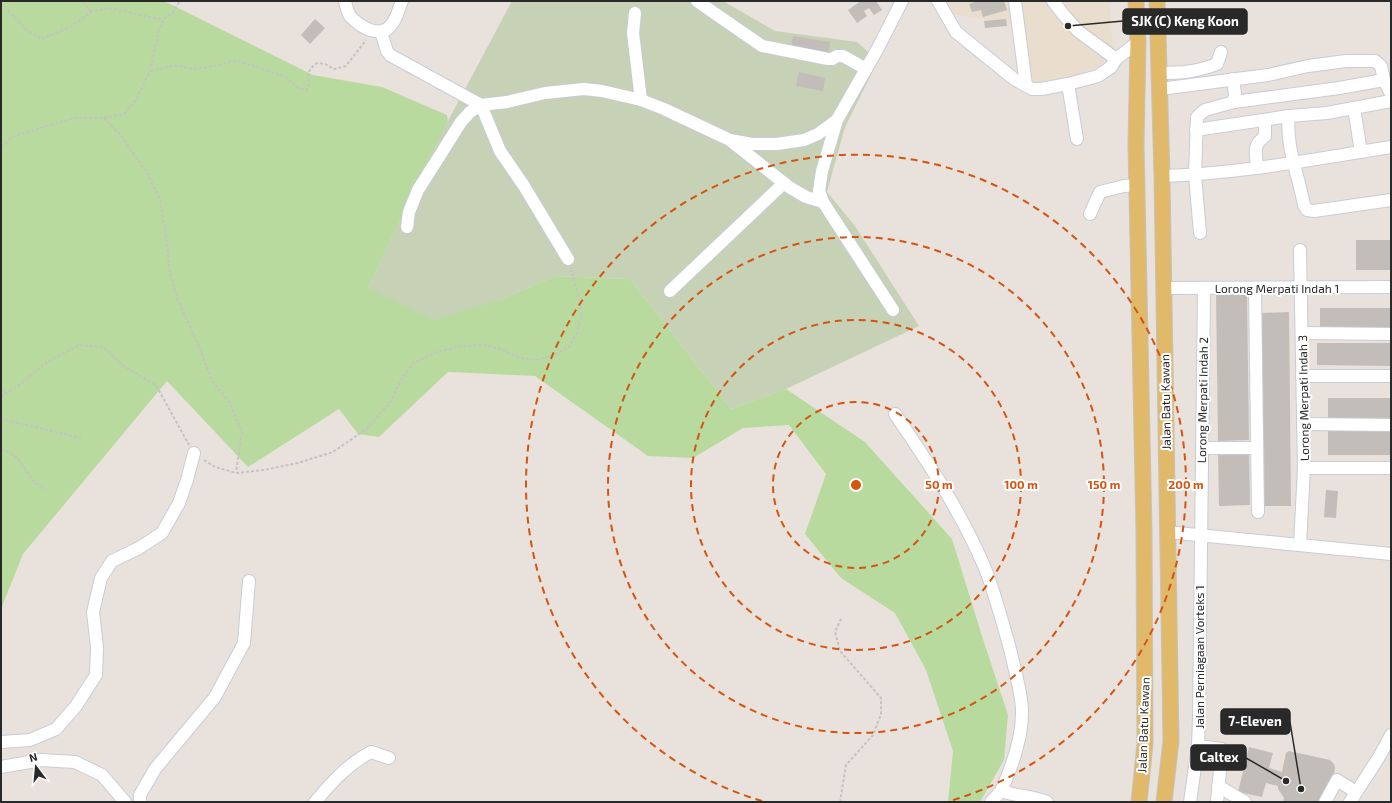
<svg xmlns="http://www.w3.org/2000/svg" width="1392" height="803" font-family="'Exo 2',sans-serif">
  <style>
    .education { fill: #e9ddcd }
    .green { fill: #b9da9e }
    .cemetery { fill: #c6d1b5 }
    .building { fill: #c2bdb8 }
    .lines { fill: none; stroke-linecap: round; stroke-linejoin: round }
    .minor-casing { stroke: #c8ccd5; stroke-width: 14 }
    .major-casing { stroke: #c3c3c3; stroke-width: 17 }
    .path { stroke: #c3c3c3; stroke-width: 2; stroke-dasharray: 3 2; stroke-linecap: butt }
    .minor { stroke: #fff; stroke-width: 12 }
    .major { stroke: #e1b96a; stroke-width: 15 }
    .ring { fill: none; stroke: #d5540f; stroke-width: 2; stroke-dasharray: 7 5 }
    .labels { text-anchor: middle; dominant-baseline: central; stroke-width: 4; stroke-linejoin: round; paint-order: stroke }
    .street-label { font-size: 12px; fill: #292929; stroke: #fff }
    .centre { fill: #d5540f; stroke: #fff; stroke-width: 2 }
    .ring-label { font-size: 12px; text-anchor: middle; font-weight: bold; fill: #d5540f; stroke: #fff; stroke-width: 4; stroke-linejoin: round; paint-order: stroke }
    .leader { fill: none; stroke: #292929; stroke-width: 1.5 }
    .callout-dot { fill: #292929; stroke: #fff; stroke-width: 1.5 }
    .callout { fill: #292929; stroke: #292929; stroke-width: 1.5 }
    .callout-label { font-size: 13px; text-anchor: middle; font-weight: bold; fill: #fff }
  </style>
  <rect width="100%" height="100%" fill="#e9e2dc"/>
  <!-- education -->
  <g class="education">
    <path d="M943,1H1008L1011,23L948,14Z"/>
    <path d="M1020,1H1110L1113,52L1103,64L1095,68L1069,78L1045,82H1033Z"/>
  </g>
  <!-- green -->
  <path class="green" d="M1,1H164L313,75L382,87L447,115L448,121L368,288L497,301L556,276L630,279L731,409L786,389L865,442L952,539L982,636L1008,715L1004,760L980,802H948L953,751L926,670L895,613L841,578L805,534L826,474L789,425L743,428L693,458L648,456L535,376L448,372L379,437L358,434L339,409L248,467L167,381L23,554L1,609Z"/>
  <!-- cemetery -->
  <path class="cemetery" d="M512,1H723L775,31L857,42L878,61L845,127L827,192L855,226L919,326L786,389L731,409L630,279L556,276L497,301L434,320L368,288L448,121Z"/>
  <!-- building -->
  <g class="building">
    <path d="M861,1H876L882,10L874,15L869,8L864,11L867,16L857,23L848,10Z"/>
    <path d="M978,1H1004L1007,10L983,17L981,10L972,12L969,4Z"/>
    <path d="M315,19L325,28L310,44L301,35Z"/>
    <path d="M1006,19L1007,26L985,28L984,21Z"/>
    <path d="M793,36L830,42L828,56L791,50Z"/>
    <path d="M799,72L825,78L823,91L796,86Z"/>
    <rect x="1356" y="240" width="35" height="30"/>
    <path d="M1247,294L1249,440L1218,441L1216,295Z"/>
    <path d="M1320,308H1391V331L1320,330Z"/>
    <path d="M1289,312L1291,506H1261L1259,313Z"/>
    <path d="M1317,343H1391V366L1317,365Z"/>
    <rect x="1328" y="398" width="63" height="24"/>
    <rect x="1328" y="431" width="63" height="24"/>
    <path d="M1249,452L1250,505L1219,506L1218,453Z"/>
    <path d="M1326,490L1338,491L1336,518L1324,517Z"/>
    <path d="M1249,747L1273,753L1269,768L1282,772L1286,753L1289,751L1330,760L1334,764L1335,768L1334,773L1319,802H1283L1284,798L1278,789V786L1266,783L1262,797L1238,792Z"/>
  </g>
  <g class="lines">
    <!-- minor casing -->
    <g class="minor-casing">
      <g id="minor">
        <path d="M345,1C346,6 347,11 350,16C360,27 381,40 392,24C397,18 399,8 402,1"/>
        <path d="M697,1L762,46L828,59H832L837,56H843L866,69"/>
        <path d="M938,1L956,32L1014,79L1032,89H1041L1068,84L1098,76L1111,67L1116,59"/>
        <path d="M1015,1L1026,85"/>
        <path d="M1053,1L1063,14L1078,31L1116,59L1138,42"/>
        <path d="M635,13L633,33L641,100"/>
        <path d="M381,32L387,51L390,55L481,105L500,151L524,186L568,259"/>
        <path d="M1159,73C1182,73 1196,72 1217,64L1221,52"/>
        <path d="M1068,84L1077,139"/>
        <path d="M1160,89L1268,75L1308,66L1346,61H1375L1381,66L1384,80L1391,94"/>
        <path d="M1391,101L1327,113L1289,116C1285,144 1299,177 1304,205L1307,210L1314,211L1391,200"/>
        <path d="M1234,102L1339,88L1384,80"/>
        <path d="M1354,108L1361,152"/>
        <path d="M837,120L822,171L819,191L823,202L893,310"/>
        <path d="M1196,130L1289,116"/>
        <path d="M731,141L789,187L806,197L823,202"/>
        <path d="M1257,167C1256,151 1252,147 1265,136V121"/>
        <path d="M1162,176C1239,174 1315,159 1391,147"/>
        <path d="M1090,214L1100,192L1124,186L1137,185"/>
        <path d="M407,227L409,212L418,190L461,122L470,112L481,105L507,102L545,93L584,89L602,91L641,100L664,109L730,140L752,144H777L804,140L818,134L837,120L878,48L902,1"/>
        <path d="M1200,233L1195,175L1197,117L1205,110L1234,102L1235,94L1233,79"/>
        <path d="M1164,288L1391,287"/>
        <path d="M1255,288L1258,512"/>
        <path d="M670,291L784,183"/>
        <path d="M1302,333L1391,334"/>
        <path d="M1302,376H1391"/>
        <path d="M895,414C928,462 961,512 984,566C988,575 991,585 994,594C1000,614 1006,633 1011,653C1015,671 1021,691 1022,709C1023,737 1012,767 1001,791"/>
        <path d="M1303,424L1391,425"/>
        <path d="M1202,448H1257"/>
        <path d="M1304,468H1391"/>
        <path d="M1167,532L1391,554"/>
        <path d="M1300,545L1304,468L1300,250"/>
        <path d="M1,742L30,740L56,729L76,706L96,675L97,647L93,612L101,578L112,561L139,548L162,533L179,503L187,480L194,453"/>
        <path d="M1198,746L1222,749L1217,802"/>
        <path d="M1,767L41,760L75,762L102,775L125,802"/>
        <path d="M1218,786L1245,802"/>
        <path d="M140,802V795L155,769L215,697L244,643L249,581"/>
        <path d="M315,802C331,783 349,763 371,752L389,758"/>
        <path d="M991,802L1001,791C1016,796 1032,796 1047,802"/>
        <path d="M1190,802L1198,746L1199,718L1204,289"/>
        <path d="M1325,802L1337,780L1356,792"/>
        <path d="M1350,802L1379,757L1391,735"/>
      </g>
    </g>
    <!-- major casing -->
    <g class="major-casing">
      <g id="major">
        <path d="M1136,1L1138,42L1136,145L1144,531L1145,744L1139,802"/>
        <path d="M1157,1L1162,176L1171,741L1164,802"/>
      </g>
    </g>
    <!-- path -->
    <g class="path">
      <path d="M83,1L91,12"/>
      <path d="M1,3L27,30L41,39L70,27L91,12L110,8L163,20"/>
      <path d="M150,71L175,65L193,69L215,66L236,60L286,77L298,88L307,90C312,77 302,74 317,63L325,64L334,69L346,66L366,40"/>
      <path d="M104,118L120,134L147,173L160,199L166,236L170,273L177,298L201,351L212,381L229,401L242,433L236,472"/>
      <path d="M1,147L14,136L74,118H104L124,114L136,100L150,71L159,31L163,20L173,12L180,1"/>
      <path d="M1,387L6,394"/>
      <path d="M1,397L22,383L46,363L79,345L104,347L123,366L156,385L189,445"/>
      <path d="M1,419L81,438"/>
      <path d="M1,449C22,457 20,465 33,480C36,484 42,486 46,489"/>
      <path d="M204,460L215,467L236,473L264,470L298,463L333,452L368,428L391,401L401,380L413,363L437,352L462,346L483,345L501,349L520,358L536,360L555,355L569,347L577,333L581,317L580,302L571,270"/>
      <path d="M840,802L846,765L873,735L881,714V698L840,651L835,632L842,617"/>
    </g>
    <!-- minor -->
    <use href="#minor" class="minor"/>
    <!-- major -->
    <use href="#major" class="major"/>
  </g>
  <!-- distance rings -->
  <g class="ring">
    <circle cx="856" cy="485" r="83"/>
    <circle cx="856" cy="485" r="165"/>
    <circle cx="856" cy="485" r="248"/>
    <path d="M762 801A330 330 0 1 1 950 801"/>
  </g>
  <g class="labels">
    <!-- street labels -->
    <g class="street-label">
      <text x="1277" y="288">Lorong Merpati Indah 1</text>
      <text transform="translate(1303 398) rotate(-91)">Lorong Merpati Indah 3</text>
      <text transform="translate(1202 400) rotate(-89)">Lorong Merpati Indah 2</text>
      <text transform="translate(1165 402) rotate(-91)">Jalan Batu Kawan</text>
      <text transform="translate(1199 657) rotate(-90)">Jalan Perniagaan Vorteks 1</text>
      <text transform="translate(1143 725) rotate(-88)">Jalan Batu Kawan</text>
    </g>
  </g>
  <circle cx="856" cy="485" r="6" class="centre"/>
  <g class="ring-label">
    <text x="939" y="489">50 m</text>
    <text x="1021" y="489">100 m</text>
    <text x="1104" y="489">150 m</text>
    <text x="1186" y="489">200 m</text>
  </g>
  <!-- callouts -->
  <path class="leader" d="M1068 26L1123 21M1301 789L1290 722M1286 781L1246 758"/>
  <g class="callout-dot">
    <circle cx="1068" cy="26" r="4"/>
    <circle cx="1301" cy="789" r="4"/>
    <circle cx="1286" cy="781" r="4"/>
  </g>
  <g class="callout">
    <rect x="1123" y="9" width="124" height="25" rx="4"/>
    <rect x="1221" y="709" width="69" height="25" rx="4"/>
    <rect x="1191" y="745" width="55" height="25" rx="4"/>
  </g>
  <g class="callout-label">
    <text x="1185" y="26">SJK (C) Keng Koon</text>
    <text x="1255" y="726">7-Eleven</text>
    <text x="1219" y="762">Caltex</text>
  </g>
  <!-- border -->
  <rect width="1392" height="803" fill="none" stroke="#292929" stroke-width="4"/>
  <!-- north arrow -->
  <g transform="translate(36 767) rotate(344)" stroke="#ffffff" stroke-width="3" paint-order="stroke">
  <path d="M0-3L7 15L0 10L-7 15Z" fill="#292929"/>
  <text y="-6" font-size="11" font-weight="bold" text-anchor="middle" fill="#292929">N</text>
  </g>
</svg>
